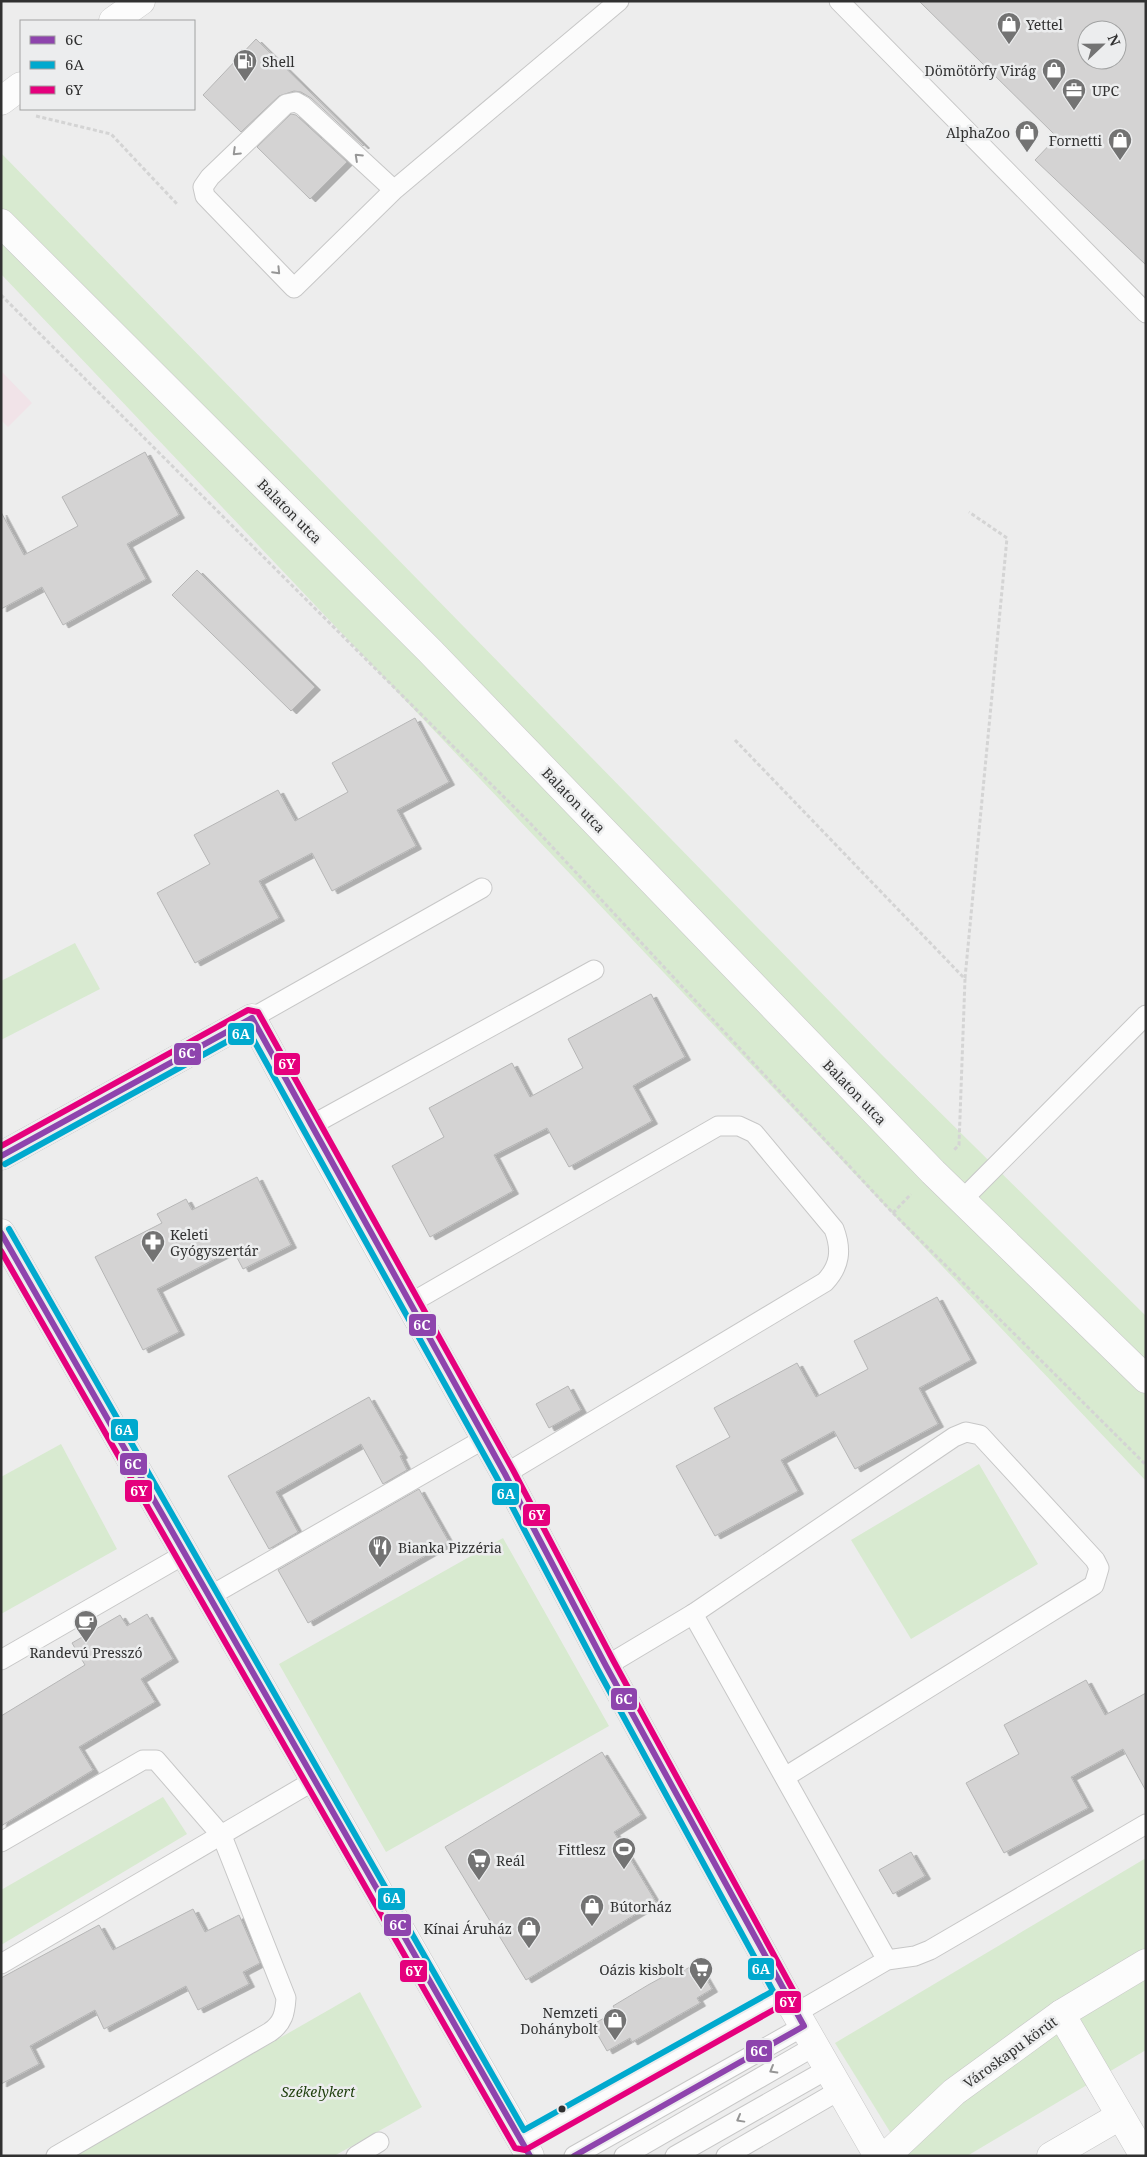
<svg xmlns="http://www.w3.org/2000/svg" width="1147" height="2157" font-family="'Noto Serif',serif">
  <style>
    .industrial { fill: #f1e3e8 }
    .green { fill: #d8ead0 }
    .building { fill: #d4d3d3; stroke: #b6b6b6; fill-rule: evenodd; filter: url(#shadow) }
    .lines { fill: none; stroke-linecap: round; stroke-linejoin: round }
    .lane-casing { stroke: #c7c7c7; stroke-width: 21 }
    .street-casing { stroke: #c7c7c7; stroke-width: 29 }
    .secondary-casing { stroke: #c7c7c7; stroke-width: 29 }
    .path { stroke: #d4d4d4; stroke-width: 3; stroke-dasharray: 4 2.5; stroke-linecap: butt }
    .lane { stroke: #fcfcfc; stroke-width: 19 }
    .street { stroke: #fcfcfc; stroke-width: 28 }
    .secondary { stroke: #fcfcfc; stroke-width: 28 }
    .bus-1-casing { stroke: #ecedee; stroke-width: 10 }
    .bus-2-casing { stroke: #ecedee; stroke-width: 10 }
    .bus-3-casing { stroke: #ecedee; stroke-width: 10 }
    .bus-1 { stroke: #8e44ad; stroke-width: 6 }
    .bus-2 { stroke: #00a9ce; stroke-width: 6 }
    .bus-3 { stroke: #e5007d; stroke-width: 6 }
    .oneway { stroke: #969696 }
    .bus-dot { fill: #313131; stroke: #ecedee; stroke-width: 2 }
    .labels { text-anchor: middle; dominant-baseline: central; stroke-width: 5; stroke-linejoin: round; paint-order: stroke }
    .poi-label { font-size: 14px; fill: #313131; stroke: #ecedee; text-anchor: start }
    .street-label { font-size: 14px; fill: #313131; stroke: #ecedee }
    .park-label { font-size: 14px; font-style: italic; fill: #1e3e0c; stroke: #ecedee }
    .line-badge { stroke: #ecedee; stroke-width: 2 }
    .badge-label { font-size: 14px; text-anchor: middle; font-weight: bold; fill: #fff }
  </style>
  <defs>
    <filter id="shadow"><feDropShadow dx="5.5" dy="3" stdDeviation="0" flood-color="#0004"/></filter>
  </defs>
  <rect width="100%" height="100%" fill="#ededed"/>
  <!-- industrial -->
  <path class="industrial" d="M1,371L32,403L8,427L1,420Z"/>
  <!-- green -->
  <g class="green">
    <path d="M1,153L884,1057L1146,1316V1481L1,274Z"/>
    <path d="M75,943L100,989L1,1040V981Z"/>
    <path d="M61,1444L117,1549L1,1614V1477Z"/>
    <path d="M979,1464L1038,1564L911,1639L851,1540Z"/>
    <path d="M503,1538L609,1726L386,1852L279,1664Z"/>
    <path d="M163,1797L187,1834L1,1945V1890Z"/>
    <path d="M1146,1858V2050L967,2156H905L835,2043Z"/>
    <path d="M360,1992L422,2107L334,2156H74Z"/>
  </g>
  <!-- building -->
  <g class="building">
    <path d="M919,1H1146V265L1035,160L1057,137ZM1087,30H1117V60H1087Z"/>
    <path d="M256,39L364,145L363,146L311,98L301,92L294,91L279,96L241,132L203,95Z"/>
    <path d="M291,114L296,115L347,162L310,199L257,147Z"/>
    <path d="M145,452L179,515L127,544L146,579L63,625L42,587L1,609V512L24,555L78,526L62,497Z"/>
    <path d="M197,570L315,687L291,711L172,595Z"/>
    <path d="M415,718L449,782L397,810L416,846L332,891L312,853L259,881L279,918L195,963L157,893L210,864L194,835L278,790L295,821L348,792L332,763Z"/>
    <path d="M651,994L685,1057L633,1086L652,1121L569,1167L547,1128L494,1155L513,1191L430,1237L392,1166L444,1137L429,1108L512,1063L530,1097L583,1068L568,1039Z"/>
    <path d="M257,1177L291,1245L243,1269L233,1250L157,1289L179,1332L143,1350L95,1257L162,1223L157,1214L186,1199L192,1210Z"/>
    <path d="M937,1297L971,1360L919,1388L938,1424L855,1469L834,1431L781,1460L798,1491L715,1536L676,1466L730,1437L714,1408L797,1363L816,1397L868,1369L854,1341Z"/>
    <path d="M568,1386L581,1410L549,1428L536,1404Z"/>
    <path d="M369,1397L402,1455L400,1456L407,1470L383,1484L361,1444L276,1492L298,1532L269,1549L228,1476Z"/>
    <path d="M419,1489L449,1542L308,1623L278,1570Z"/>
    <path d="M147,1614L173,1659L141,1679L155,1702L79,1747L93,1770L1,1826V1716L85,1665L72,1643L120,1615L127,1626Z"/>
    <path d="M1086,1680L1105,1715L1146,1693V1791L1123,1749L1071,1777L1088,1808L1004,1853L966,1783L1019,1754L1004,1725Z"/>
    <path d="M602,1752L641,1815L614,1832L656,1902L526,1980L445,1847Z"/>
    <path d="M911,1852L925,1876L893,1894L879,1870Z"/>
    <path d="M193,1909L205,1932L239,1915L260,1963L243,1972L249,1984L198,2010L186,1986L104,2029L95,2010L30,2046L39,2064L1,2084V1978L99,1925L113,1950Z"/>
    <path d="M697,1963L712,1989L697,1998L700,2003L632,2042L630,2038L607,2051L592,2025L616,2011L613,2006L648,1985L679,1968L681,1972Z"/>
  </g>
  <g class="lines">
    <!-- lane casing -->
    <g class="lane-casing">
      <g id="lane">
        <path d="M839,1L1146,313"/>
        <path d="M394,190L303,106L296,102L286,104L210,177L203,187L205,196L294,288L394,190L619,1"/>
        <path d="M252,1018L482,888"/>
        <path d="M310,1126L594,970"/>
        <path d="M963,1199L1146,1015"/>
        <path d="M409,1304L718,1126H739L754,1133L834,1229C842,1250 840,1266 825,1282L505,1474"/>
        <path d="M210,1596L484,1439"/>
        <path d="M693,1614L887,1960"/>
        <path d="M1,1660L185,1554"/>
        <path d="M606,1666L693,1614L954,1437L966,1432L980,1435L1095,1560L1099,1568L1094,1585L785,1777"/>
        <path d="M1,1842L143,1760H156L222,1836L286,1998C285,2013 283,2023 270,2032L56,2156"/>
        <path d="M1,1964L315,1780"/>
        <path d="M796,2013L887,1960L915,1956L930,1950L1146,1824"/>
        <path d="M521,2142L785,1994"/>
        <path d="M356,2156L379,2142"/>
        <path d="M574,2156L804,2026"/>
        <path d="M624,2156L815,2046"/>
        <path d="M675,2156L828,2069"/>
        <path d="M726,2156L840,2090"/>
      </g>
    </g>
    <!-- street casing -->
    <g class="street-casing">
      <g id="street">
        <path d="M113,21L141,1"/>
        <path d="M1,101L21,86"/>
        <path d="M1,1156L252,1018L310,1126L505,1474L606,1666L785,1994L878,2156"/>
        <path d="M1,1233L530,2156"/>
        <path d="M1061,2014L1144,2156"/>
        <path d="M886,2156L954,2092L1061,2014L1146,1963"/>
        <path d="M1051,2156L1120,2116"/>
      </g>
    </g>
    <!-- secondary casing -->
    <g class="secondary-casing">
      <path id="secondary" d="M1,223L430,651L933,1172L1146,1379"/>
    </g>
    <!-- path -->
    <g class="path">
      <path d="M36,116L111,134L177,204"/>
      <path d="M1,295L529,822L893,1213L1146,1465"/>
      <path d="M735,740L965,979L959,1145L954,1150"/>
      <path d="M965,978L1007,538L969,512"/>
      <path d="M893,1213L911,1194"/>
    </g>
    <!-- lane -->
    <use href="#lane" class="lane"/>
    <!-- street -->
    <use href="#street" class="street"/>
    <!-- secondary -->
    <use href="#secondary" class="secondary"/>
    <!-- bus-1 casing -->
    <g class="bus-1-casing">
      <g id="bus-1">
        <path d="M1,1156L252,1018L505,1474L606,1666L804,2026L574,2156"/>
        <path d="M1,1233L530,2156"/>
      </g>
    </g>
    <!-- bus-2 casing -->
    <g class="bus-2-casing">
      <path id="bus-2" d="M5,1164L248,1030L497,1478L598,1670L773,1991L524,2130L9,1229"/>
    </g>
    <!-- bus-3 casing -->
    <g class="bus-3-casing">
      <path id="bus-3" d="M1,1146L248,1010L258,1012L513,1470L614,1662L793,1990L791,2000L525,2150L515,2148L1,1251"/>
    </g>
    <!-- bus-1 -->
    <use href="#bus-1" class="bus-1"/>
    <!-- bus-2 -->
    <use href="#bus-2" class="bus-2"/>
    <!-- bus-3 -->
    <use href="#bus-3" class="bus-3"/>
  </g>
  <!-- one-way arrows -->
  <defs><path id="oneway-chevron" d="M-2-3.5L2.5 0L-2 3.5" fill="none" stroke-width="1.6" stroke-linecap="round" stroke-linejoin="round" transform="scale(1.25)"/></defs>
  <g class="oneway">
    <use href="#oneway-chevron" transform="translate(236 152) rotate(136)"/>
    <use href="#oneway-chevron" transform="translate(358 157) rotate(-137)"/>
    <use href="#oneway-chevron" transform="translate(277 271) rotate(46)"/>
    <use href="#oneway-chevron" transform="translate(773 2070) rotate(150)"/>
    <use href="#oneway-chevron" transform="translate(740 2119) rotate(151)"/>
  </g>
  <!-- icons -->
  <defs>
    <g id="shop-pin" transform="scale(1.25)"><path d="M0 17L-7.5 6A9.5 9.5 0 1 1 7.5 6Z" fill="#737373" stroke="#ecedee"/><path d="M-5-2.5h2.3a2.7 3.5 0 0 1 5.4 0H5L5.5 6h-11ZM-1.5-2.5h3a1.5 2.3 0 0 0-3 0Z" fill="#fff"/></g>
    <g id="fuel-pin" transform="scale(1.25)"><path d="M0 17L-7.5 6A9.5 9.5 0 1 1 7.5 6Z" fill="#737373" stroke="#ecedee"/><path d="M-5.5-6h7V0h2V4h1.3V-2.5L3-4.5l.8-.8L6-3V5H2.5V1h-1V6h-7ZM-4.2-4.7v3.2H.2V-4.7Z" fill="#fff"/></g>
    <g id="office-pin" transform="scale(1.25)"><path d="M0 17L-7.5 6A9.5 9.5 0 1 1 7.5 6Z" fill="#737373" stroke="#ecedee"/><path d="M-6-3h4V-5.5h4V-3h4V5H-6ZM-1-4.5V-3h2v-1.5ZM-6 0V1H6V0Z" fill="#fff"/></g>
    <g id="pharmacy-pin" transform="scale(1.25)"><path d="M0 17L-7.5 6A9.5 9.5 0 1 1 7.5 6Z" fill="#737373" stroke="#ecedee"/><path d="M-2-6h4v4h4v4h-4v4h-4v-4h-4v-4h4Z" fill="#fff"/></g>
    <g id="restaurant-pin" transform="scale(1.25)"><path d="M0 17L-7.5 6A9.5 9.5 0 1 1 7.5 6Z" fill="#737373" stroke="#ecedee"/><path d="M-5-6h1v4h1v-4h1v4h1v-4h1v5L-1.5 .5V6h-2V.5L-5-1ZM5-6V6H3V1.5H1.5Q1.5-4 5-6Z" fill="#fff"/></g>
    <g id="cafe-pin" transform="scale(1.25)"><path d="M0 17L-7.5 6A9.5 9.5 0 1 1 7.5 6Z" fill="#737373" stroke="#ecedee"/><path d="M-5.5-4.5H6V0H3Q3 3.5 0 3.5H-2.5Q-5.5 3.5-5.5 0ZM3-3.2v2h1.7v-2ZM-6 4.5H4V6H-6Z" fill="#fff"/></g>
    <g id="stadium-pin" transform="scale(1.25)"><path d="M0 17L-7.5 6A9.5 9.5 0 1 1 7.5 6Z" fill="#737373" stroke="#ecedee"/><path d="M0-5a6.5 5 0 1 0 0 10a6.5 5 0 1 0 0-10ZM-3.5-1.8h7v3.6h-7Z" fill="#fff"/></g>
    <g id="supermarket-pin" transform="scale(1.25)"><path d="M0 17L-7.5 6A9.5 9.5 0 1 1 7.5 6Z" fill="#737373" stroke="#ecedee"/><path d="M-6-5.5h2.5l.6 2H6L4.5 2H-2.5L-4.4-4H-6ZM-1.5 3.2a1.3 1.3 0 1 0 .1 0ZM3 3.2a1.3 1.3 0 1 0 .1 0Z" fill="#fff"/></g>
  </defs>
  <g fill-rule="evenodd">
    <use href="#shop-pin" x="1009" y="24"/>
    <use href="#fuel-pin" x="245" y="61"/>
    <use href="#shop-pin" x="1054" y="70"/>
    <use href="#office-pin" x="1074" y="90"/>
    <use href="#shop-pin" x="1027" y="132"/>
    <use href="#shop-pin" x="1120" y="140"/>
    <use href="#pharmacy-pin" x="153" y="1242"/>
    <use href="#restaurant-pin" x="380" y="1547"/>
    <use href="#cafe-pin" x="86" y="1622"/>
    <use href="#stadium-pin" x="624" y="1849"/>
    <use href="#supermarket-pin" x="479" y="1860"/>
    <use href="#shop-pin" x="592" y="1906"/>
    <use href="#shop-pin" x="529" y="1928"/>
    <use href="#supermarket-pin" x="701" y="1969"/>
    <use href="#shop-pin" x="615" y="2020"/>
  </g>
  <!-- markers -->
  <circle class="bus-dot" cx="562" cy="2109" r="4.5"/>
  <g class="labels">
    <!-- poi labels -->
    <g class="poi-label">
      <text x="1026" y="24">Yettel</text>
      <text x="262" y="61">Shell</text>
      <text x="1036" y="70" text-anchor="end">Dömötörfy Virág</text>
      <text x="1092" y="90">UPC</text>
      <text x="1010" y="132" text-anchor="end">AlphaZoo</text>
      <text x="1102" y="140" text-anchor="end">Fornetti</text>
      <text x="170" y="1234">Keleti<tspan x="170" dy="16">Gyógyszertár</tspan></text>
      <text x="398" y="1547">Bianka Pizzéria</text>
      <text x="86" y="1652" text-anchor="middle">Randevú Presszó</text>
      <text x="606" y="1849" text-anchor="end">Fittlesz</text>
      <text x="496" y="1860">Reál</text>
      <text x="610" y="1906">Bútorház</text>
      <text x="512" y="1928" text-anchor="end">Kínai Áruház</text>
      <text x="684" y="1969" text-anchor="end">Oázis kisbolt</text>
      <text x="598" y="2012" text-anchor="end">Nemzeti<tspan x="598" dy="16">Dohánybolt</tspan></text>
    </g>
    <!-- street labels -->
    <g class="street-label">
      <text transform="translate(290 511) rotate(45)">Balaton utca</text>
      <text transform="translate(574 800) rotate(46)">Balaton utca</text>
      <text transform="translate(855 1092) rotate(46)">Balaton utca</text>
      <text transform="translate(1010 2052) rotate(-36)">Városkapu körút</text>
    </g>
    <!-- park labels -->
    <g class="park-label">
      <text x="318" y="2091">Székelykert</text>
    </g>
  </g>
  <g class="line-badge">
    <rect x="227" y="1022" width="28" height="24" rx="5" fill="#00a9ce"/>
    <rect x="173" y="1042" width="29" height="24" rx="5" fill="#8e44ad"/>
    <rect x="273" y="1052" width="28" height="24" rx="5" fill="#e5007d"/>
    <rect x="408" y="1313" width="29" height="24" rx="5" fill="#8e44ad"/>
    <rect x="110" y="1418" width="29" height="24" rx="5" fill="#00a9ce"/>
    <rect x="119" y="1452" width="29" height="24" rx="5" fill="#8e44ad"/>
    <rect x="124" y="1479" width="29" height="24" rx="5" fill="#e5007d"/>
    <rect x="491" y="1482" width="29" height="24" rx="5" fill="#00a9ce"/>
    <rect x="522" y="1503" width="29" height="24" rx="5" fill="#e5007d"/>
    <rect x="610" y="1687" width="28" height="24" rx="5" fill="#8e44ad"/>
    <rect x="377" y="1887" width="29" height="24" rx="5" fill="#00a9ce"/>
    <rect x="383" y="1913" width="29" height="24" rx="5" fill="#8e44ad"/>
    <rect x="747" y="1957" width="28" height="24" rx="5" fill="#00a9ce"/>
    <rect x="399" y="1959" width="29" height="24" rx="5" fill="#e5007d"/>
    <rect x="774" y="1990" width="28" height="24" rx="5" fill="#e5007d"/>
    <rect x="745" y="2039" width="28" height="24" rx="5" fill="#8e44ad"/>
  </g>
  <g class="badge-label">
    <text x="241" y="1039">6A</text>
    <text x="187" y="1058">6C</text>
    <text x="287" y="1069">6Y</text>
    <text x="422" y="1330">6C</text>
    <text x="124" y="1435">6A</text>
    <text x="133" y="1469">6C</text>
    <text x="139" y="1496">6Y</text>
    <text x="506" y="1499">6A</text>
    <text x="537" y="1520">6Y</text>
    <text x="624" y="1704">6C</text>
    <text x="392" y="1903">6A</text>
    <text x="398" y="1930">6C</text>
    <text x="761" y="1974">6A</text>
    <text x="414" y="1976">6Y</text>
    <text x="788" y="2007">6Y</text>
    <text x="759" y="2056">6C</text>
  </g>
  <!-- border -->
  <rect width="1147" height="2157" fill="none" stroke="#313131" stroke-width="5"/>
  <!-- legend -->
  <rect x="20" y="20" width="175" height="90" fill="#ecedee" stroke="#a1a2a2"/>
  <rect x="30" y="36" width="25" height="8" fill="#8e44ad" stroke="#a1a2a2"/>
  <text x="65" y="45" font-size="15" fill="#313131">6C</text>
  <rect x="30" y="61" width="25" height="8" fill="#00a9ce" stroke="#a1a2a2"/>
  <text x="65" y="70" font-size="15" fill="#313131">6A</text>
  <rect x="30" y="86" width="25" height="8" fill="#e5007d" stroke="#a1a2a2"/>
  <text x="65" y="95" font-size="15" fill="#313131">6Y</text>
  <!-- north arrow -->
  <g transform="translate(1102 45) rotate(68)"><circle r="24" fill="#ecedee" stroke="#a1a2a2"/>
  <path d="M0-4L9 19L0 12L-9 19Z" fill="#737373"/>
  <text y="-8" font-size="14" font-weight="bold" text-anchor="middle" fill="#313131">N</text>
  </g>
</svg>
